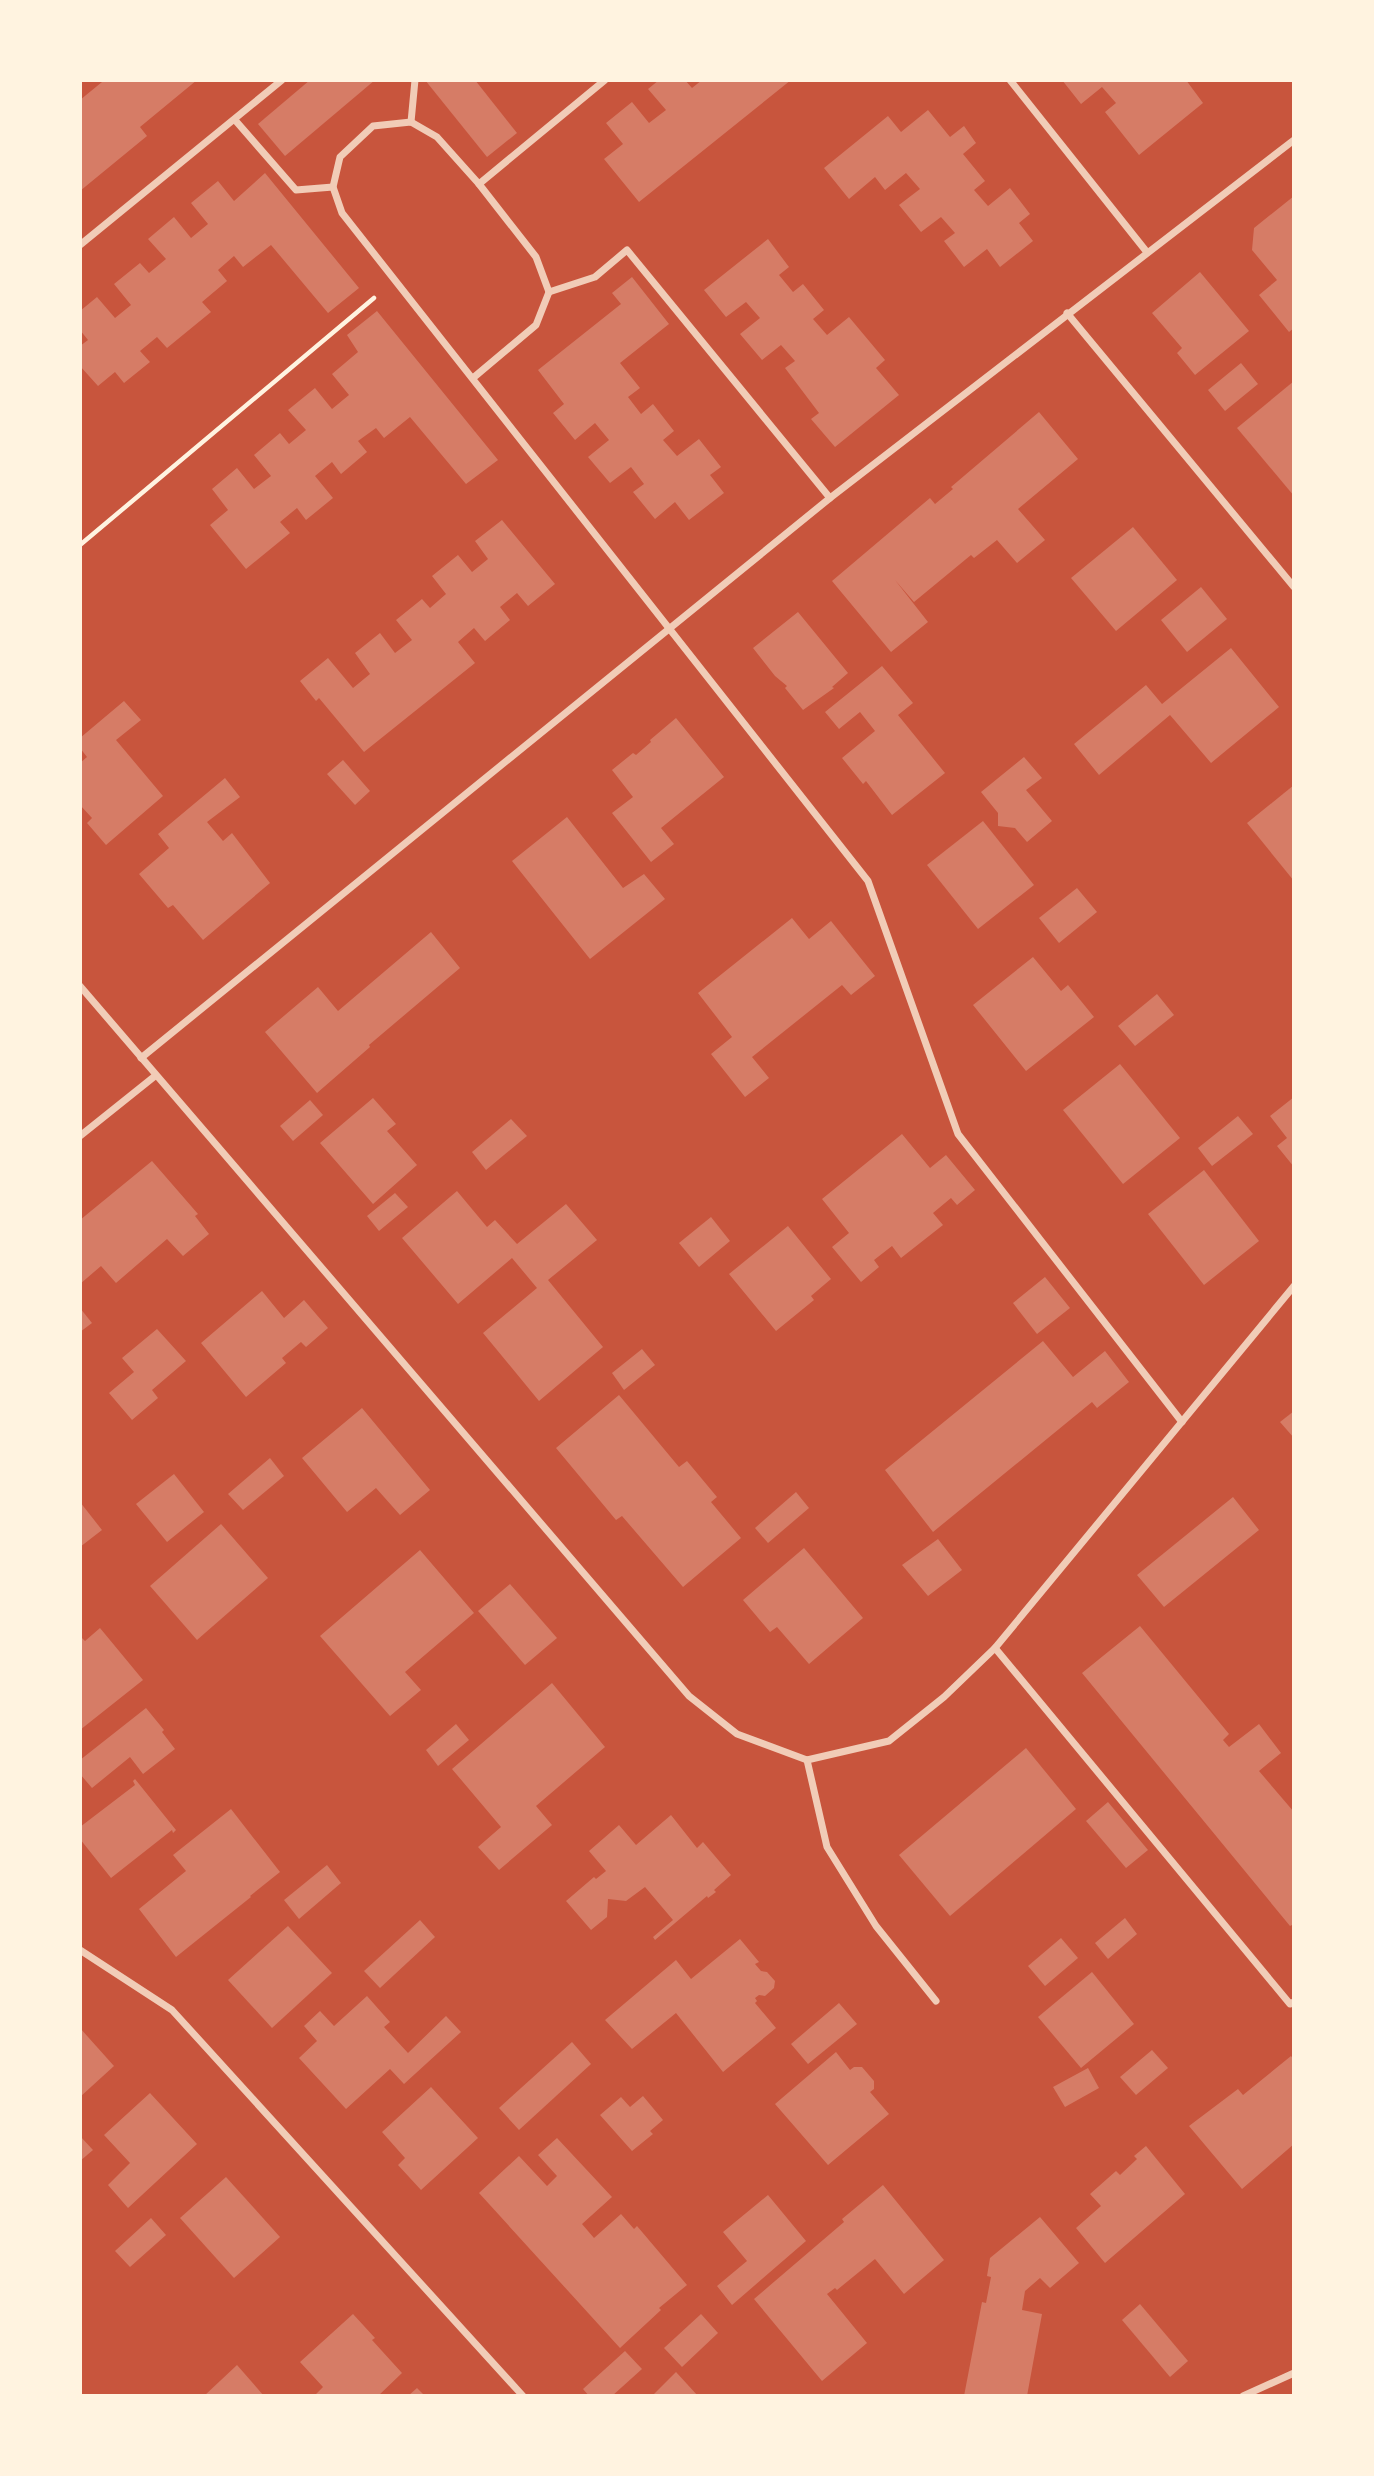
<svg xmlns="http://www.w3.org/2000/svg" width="1374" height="2476" font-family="'Roboto Serif',serif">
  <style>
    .building { fill: #d67c66 }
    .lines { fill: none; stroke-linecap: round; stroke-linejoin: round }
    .path { stroke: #fff3e0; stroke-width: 4.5 }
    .minor { stroke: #f1ccb7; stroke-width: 7 }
  </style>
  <rect width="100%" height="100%" fill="#c8553d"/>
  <!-- building -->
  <g class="building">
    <path d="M101,80H197L140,127L147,136L80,191V100L102,82Z"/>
    <path d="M310,80H375L285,156L258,124Z"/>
    <path d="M425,80H475L517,133L487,157Z"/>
    <path d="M659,80H685L692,88L702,80H791L639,202L604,159L623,144L606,123L632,102L649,123L666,110L648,89Z"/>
    <path d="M1062,80H1186L1203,103L1139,155L1105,112L1116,103L1102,87L1081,104Z"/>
    <path d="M928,110L950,137L964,126L976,143L963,154L985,181L974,190L988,206L1010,188L1030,214L1019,223L1033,241L1000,267L987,249L964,267L944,241L955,233L941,217L921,232L899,205L920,189L906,173L885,190L875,177L849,199L824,168L888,116L901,132Z"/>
    <path d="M265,173L359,288L328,313L271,245L243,267L234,256L218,270L227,281L202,302L211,312L167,348L157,337L140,351L150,362L124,383L115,372L98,386L80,366V346L88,340L80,330V311L97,297L115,318L131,305L114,284L140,263L149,273L166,259L148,239L174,217L191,238L208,224L191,203L218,181L234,201Z"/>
    <path d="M1294,196V328L1289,332L1259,295L1277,280L1252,250L1254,228Z"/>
    <path d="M768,239L789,267L779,275L793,292L803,284L824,310L813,319L827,335L849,317L885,360L876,368L899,395L835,447L811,419L819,413L785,368L795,361L781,345L762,360L740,334L760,318L746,302L726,317L704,290Z"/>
    <path d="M1200,272L1249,331L1195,375L1177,353L1182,348L1152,313Z"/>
    <path d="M632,277L669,324L620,363L640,388L628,397L641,414L653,404L674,431L663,440L677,456L699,439L721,467L710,475L724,493L689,520L675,502L655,519L633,492L644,484L631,467L610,483L588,457L609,440L595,423L575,440L553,413L564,404L538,370L621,304L612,293Z"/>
    <path d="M377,311L498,460L466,484L410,417L384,438L376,428L358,441L367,452L341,474L332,462L315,476L333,498L306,520L297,508L280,522L290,533L246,569L210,525L228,510L212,489L237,468L254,489L271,476L254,455L280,433L289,444L306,430L288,410L315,388L332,409L349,395L332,374L358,352L347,335Z"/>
    <path d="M1241,363L1258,384L1225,411L1208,390Z"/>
    <path d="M1294,381V496L1237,428Z"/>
    <path d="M1039,412L1078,459L1018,509L1045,540L1017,563L997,540L974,558L971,555L914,602L895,580L928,622L891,652L832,581L930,498L935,504L953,489L951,487Z"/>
    <path d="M502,520L555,584L528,606L517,593L500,607L510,620L485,641L474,628L458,642L475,663L364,752L319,698L316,701L300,681L328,658L353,688L370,674L355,653L380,633L395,653L412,640L396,620L422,599L430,608L446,594L432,576L458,555L472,572L488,559L475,541Z"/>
    <path d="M1133,527L1177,580L1116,631L1071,578Z"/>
    <path d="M1201,587L1227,619L1187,652L1161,620Z"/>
    <path d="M798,612L848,673L832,687L834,688L803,710L785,688L787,686L775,676L753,648Z"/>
    <path d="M1231,648L1279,707L1211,763L1170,715L1099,775L1074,744L1146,685L1162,704Z"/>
    <path d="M882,666L913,703L898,715L945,773L892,815L866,781L863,784L842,758L875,731L860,712L839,729L825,712Z"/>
    <path d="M124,701L141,720L116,740L163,796L106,845L87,823L92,818L80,805V763L87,757L80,748V738Z"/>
    <path d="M676,718L724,777L661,828L674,844L651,862L612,813L633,797L612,770L633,753L636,755L651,742L650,740Z"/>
    <path d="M1024,757L1042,778L1026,790L1052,821L1027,842L1015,828L998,826V813L981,792Z"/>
    <path d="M343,760L370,791L355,805L327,774Z"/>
    <path d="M225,778L240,797L207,822L223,841L232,833L270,883L203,940L173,905L168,908L139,874L169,848L158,834Z"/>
    <path d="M1294,785V881L1247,823Z"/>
    <path d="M567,817L623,888L644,874L665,899L590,959L512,861Z"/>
    <path d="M983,821L1034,885L978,929L927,865Z"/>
    <path d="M1077,888L1097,912L1059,943L1039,918Z"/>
    <path d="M792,918L809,939L831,921L875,976L851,995L842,985L752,1057L769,1078L745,1097L711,1054L732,1037L698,993Z"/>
    <path d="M431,932L460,968L369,1045L370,1047L317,1093L265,1032L318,987L338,1011Z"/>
    <path d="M1033,957L1061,991L1068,985L1094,1017L1026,1071L973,1005Z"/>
    <path d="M1157,994L1174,1015L1135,1046L1118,1026Z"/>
    <path d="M1120,1064L1180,1138L1123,1184L1063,1110Z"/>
    <path d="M1294,1097V1167L1277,1146L1287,1138L1270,1116Z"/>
    <path d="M373,1098L396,1124L387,1131L417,1165L373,1204L320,1143Z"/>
    <path d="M310,1100L323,1115L293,1141L280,1126Z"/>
    <path d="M1238,1116L1253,1134L1212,1166L1198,1148Z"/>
    <path d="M511,1119L527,1136L486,1170L472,1152Z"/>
    <path d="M902,1134L930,1168L946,1155L975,1190L957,1205L951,1198L933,1213L943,1225L901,1258L892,1246L874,1260L879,1267L861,1282L832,1247L849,1233L822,1199Z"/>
    <path d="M152,1161L198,1214L195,1216L209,1234L183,1256L167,1239L116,1283L101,1266L80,1284V1220Z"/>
    <path d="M1204,1170L1259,1241L1204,1285L1148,1214Z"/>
    <path d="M457,1191L487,1227L495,1220L517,1244L566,1204L597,1240L548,1280L603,1347L539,1401L483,1333L537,1288L512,1258L458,1304L402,1238Z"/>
    <path d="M395,1193L408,1207L379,1231L367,1216Z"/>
    <path d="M711,1217L730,1241L699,1267L679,1243Z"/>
    <path d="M788,1226L831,1279L811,1296L814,1300L776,1331L729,1274Z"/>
    <path d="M1045,1277L1070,1308L1037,1334L1013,1303Z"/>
    <path d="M262,1291L284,1318L304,1300L328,1328L306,1347L301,1342L282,1358L286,1363L246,1397L201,1343Z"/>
    <path d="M80,1308L92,1323L80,1332Z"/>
    <path d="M157,1329L186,1361L152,1390L158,1398L132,1420L109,1393L134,1372L122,1358Z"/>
    <path d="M1043,1341L1073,1377L1105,1351L1129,1382L1097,1408L1092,1402L933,1532L885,1470Z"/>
    <path d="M642,1349L655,1365L624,1390L612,1373Z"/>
    <path d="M619,1395L679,1467L687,1461L717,1497L711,1502L741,1538L683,1587L622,1516L616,1520L556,1448Z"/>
    <path d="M362,1408L430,1490L400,1515L376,1488L347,1512L302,1458Z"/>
    <path d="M1294,1411V1438L1280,1422Z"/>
    <path d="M270,1458L284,1476L243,1510L228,1494Z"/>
    <path d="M174,1474L204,1512L167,1542L136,1504Z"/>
    <path d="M796,1492L809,1508L768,1543L755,1528Z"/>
    <path d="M1233,1497L1259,1530L1164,1607L1137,1575Z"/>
    <path d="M80,1502L102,1530L80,1547Z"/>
    <path d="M221,1524L268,1578L197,1640L150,1586Z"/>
    <path d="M938,1539L962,1570L928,1596L902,1565Z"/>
    <path d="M804,1548L863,1618L809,1664L777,1627L770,1632L743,1600Z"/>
    <path d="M420,1550L474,1613L405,1672L421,1690L390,1716L320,1636Z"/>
    <path d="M510,1584L557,1638L525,1665L478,1611Z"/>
    <path d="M1140,1626L1229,1734L1223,1740L1229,1747L1259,1724L1281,1753L1259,1771L1294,1812V1924L1290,1926L1082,1673Z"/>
    <path d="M100,1628L143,1680L80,1730V1636L85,1641Z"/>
    <path d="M552,1683L605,1747L536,1806L552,1825L499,1870L478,1847L501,1827L452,1769Z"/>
    <path d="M146,1708L164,1730L162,1732L175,1749L143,1774L130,1757L92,1788L80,1774V1760Z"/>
    <path d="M456,1724L469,1740L438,1766L426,1750Z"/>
    <path d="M1026,1748L1076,1809L950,1916L899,1855Z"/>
    <path d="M135,1779L176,1830L173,1833L172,1830L111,1878L80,1839V1827L135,1785L133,1781Z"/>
    <path d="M1108,1802L1148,1850L1126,1868L1086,1821Z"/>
    <path d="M231,1809L280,1872L250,1896L251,1897L176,1957L139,1909L186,1871L173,1855Z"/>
    <path d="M671,1815L697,1848L703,1842L731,1875L714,1890L716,1892L708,1898L707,1896L655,1940L653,1937L673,1920L645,1887L626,1901L608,1899L607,1917L591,1930L566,1901L594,1877L596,1879L606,1871L589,1851L619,1825L636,1845Z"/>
    <path d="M327,1865L341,1883L299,1919L284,1900Z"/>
    <path d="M1125,1918L1137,1934L1108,1959L1095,1943Z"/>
    <path d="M420,1920L435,1937L380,1988L364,1971Z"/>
    <path d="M288,1926L332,1973L272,2028L228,1980Z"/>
    <path d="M1061,1938L1078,1958L1045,1986L1028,1966Z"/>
    <path d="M740,1939L759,1962L755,1964L761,1971L767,1972L775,1981L774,1988L765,1996L759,1995L755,1998L757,2001L755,2003L776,2028L723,2072L676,2013L632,2049L605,2020L676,1960L691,1979Z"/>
    <path d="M1092,1972L1134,2024L1081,2068L1038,2017Z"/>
    <path d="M367,1996L390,2022L384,2027L408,2053L446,2016L461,2032L404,2084L390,2069L346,2109L299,2058L317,2041L304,2026L320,2011L334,2026Z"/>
    <path d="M839,2003L857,2024L808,2064L791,2044Z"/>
    <path d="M80,2028L114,2066L80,2097Z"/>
    <path d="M572,2042L591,2064L519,2130L499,2108Z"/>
    <path d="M1152,2050L1168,2068L1136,2095L1120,2077Z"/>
    <path d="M836,2052L850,2070L854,2067H862L874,2081V2089L870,2092L889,2114L828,2165L775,2104Z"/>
    <path d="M1291,2056L1294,2060V2144L1242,2189L1189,2126L1238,2089L1243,2095Z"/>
    <path d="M1088,2068L1099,2088L1065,2107L1053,2087Z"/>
    <path d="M431,2087L478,2138L421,2190L398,2165L405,2158L382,2132Z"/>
    <path d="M150,2093L197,2144L128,2208L108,2185L130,2163L104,2135Z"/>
    <path d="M643,2096L663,2120L650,2131L653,2134L632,2151L600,2115L621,2097L630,2107Z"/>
    <path d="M80,2136L93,2150L80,2161Z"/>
    <path d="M557,2138L612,2197L582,2224L594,2238L621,2214L634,2229L637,2226L687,2285L659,2308L661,2310L620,2348L479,2193L519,2156L547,2186L557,2176L538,2155Z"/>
    <path d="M1146,2146L1185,2194L1105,2263L1076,2228L1101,2206L1090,2194L1116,2171L1120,2175L1137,2159L1134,2156Z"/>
    <path d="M226,2177L280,2237L234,2278L180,2218Z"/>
    <path d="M883,2185L944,2260L904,2294L875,2259L837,2290L835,2288L827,2294L867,2343L822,2381L754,2299L844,2222L842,2219Z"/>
    <path d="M768,2195L806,2241L732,2305L717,2286L747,2261L723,2232Z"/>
    <path d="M1040,2217L1079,2263L1050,2288L1040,2278L1025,2291L1022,2310L1042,2314L1027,2396H964L982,2302L986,2303L991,2277L987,2276L990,2258Z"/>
    <path d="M151,2218L166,2235L130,2267L115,2251Z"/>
    <path d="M1140,2304L1188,2361L1170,2377L1122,2320Z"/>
    <path d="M353,2314L375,2338L372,2340L402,2373L378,2396H314L323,2387L300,2362Z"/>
    <path d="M701,2314L718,2333L682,2367L664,2348Z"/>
    <path d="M625,2351L642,2369L612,2396H589L583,2389Z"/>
    <path d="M237,2365L264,2396H204Z"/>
    <path d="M676,2372L698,2396H652Z"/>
    <path d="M417,2388L425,2396H408Z"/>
  </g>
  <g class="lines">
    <!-- path -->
    <path class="path" d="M80,545L374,298"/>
    <!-- minor -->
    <g class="minor">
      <path d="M1010,80L1146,251"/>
      <path d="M235,120L296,190L333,187"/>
      <path d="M411,122L415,80"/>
      <path d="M479,184L605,80"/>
      <path d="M80,245L282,80"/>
      <path d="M549,292L595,277L627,250L830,498"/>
      <path d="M1067,313L1294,587"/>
      <path d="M473,378L536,325L549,292L536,257L479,184L437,137L411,122L373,126L340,157L333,187L342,213L868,881L958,1134L1182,1422"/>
      <path d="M80,986L689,1696L737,1734L807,1760L889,1741L944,1697L995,1648L1294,1286"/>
      <path d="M141,1058L830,498L1294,140"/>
      <path d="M80,1136L155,1076"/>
      <path d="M995,1648L1290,2004L1294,2002"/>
      <path d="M807,1760L827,1847L876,1926L936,2001"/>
      <path d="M80,1950L172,2010L523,2396"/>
      <path d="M1243,2396L1294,2373"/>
    </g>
  </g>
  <!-- border -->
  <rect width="1374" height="2476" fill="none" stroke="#fff3e0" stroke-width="164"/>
</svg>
